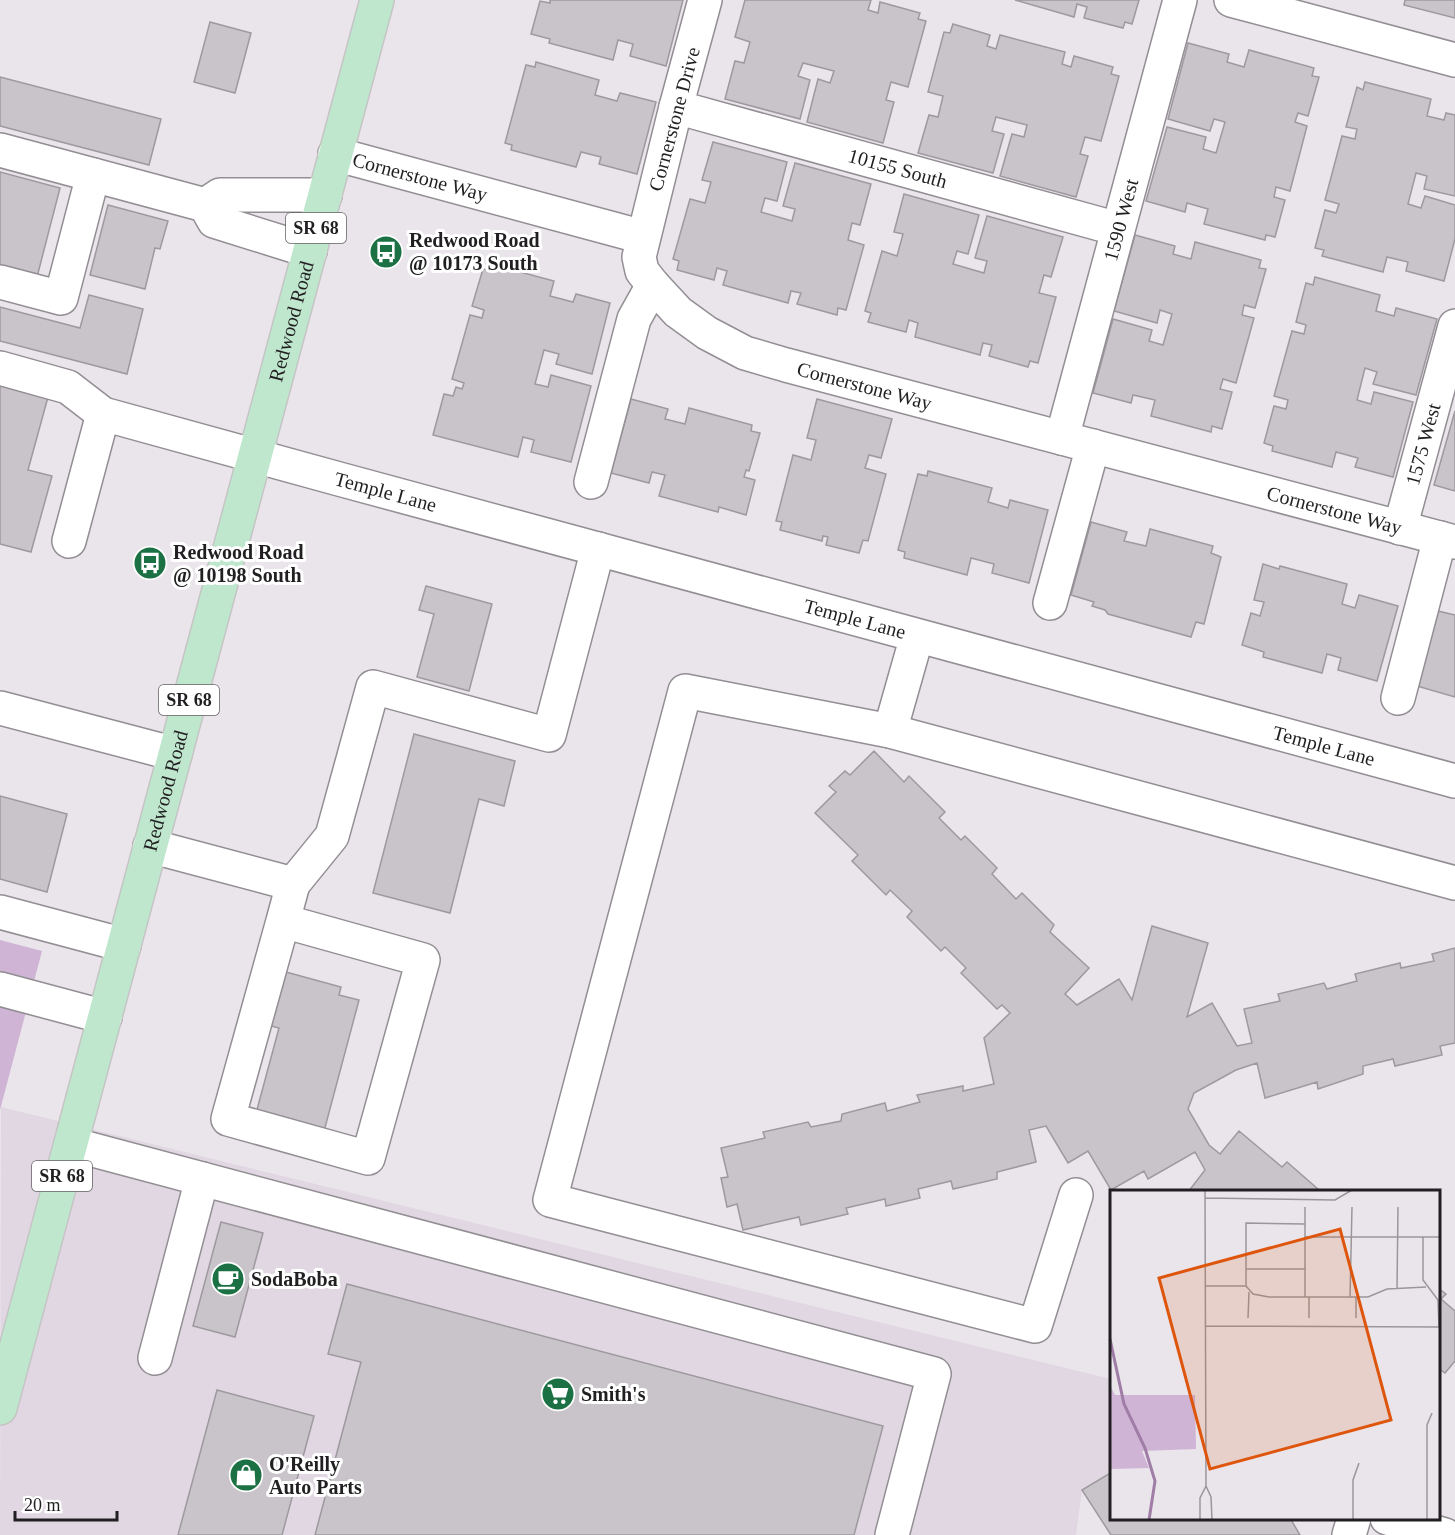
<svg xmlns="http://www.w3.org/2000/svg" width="1455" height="1535" font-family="Georgia,serif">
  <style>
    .built { fill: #e1d7e3 }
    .green { fill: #cfb4d5 }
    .building { fill: #c9c4ca; stroke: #9d999e; stroke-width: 1.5 }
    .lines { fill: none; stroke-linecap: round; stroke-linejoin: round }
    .minor-casing { stroke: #928e93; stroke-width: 36 }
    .major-casing { stroke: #c5c5c5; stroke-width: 36 }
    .minor { stroke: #fff; stroke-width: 33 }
    .major { stroke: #bfe7cd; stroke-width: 33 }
    .labels { text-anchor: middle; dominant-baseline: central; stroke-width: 6; stroke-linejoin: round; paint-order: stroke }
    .shield { fill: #fff; stroke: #646264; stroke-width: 1.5 }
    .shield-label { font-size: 18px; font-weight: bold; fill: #211f21 }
    .street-label { font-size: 20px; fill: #211f21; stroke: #fff }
    .poi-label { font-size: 20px; font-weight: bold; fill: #211f21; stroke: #fff; text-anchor: start }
    .inset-river { fill: none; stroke: #9f7da6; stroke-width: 3 }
    .inset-road { fill: none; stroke: #9a969a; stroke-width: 1.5 }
    .view { fill: #de560d; fill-opacity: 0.15; stroke: #de560d; stroke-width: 3 }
    .inset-edge { fill: none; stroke: #211f21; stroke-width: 3 }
  </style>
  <rect width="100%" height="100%" fill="#eae5eb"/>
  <!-- built -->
  <path class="built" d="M1,1107L1111,1379V1472L1082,1490L1076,1535H0Z"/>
  <!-- green -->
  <path class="green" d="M0,940L42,951L0,1110Z"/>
  <!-- building -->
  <g class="building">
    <path d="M550,0H683L666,66L630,56L633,44L618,40L613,60L549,43L550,39L531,34L540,1L550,3Z"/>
    <path d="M745,0H871L868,10L878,13L880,2L920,13L918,19L926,21L908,87L891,82L886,100L894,102L883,143L807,122L818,79L830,83L834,71L803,63L798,76L810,80L800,119L725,99L735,61L744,63L750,42L735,37Z"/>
    <path d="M1015,0H1139L1132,24L1125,22L1123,28L1084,18L1087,7L1077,4L1074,17Z"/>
    <path d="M1405,0H1455V18L1404,5Z"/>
    <path d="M210,22L251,33L235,93L194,82Z"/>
    <path d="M953,24L990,35L987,46L996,49L1000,35L1065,52L1062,64L1071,67L1074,56L1113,67L1111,74L1119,76L1101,141L1085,137L1080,154L1088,156L1076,197L1000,176L1012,134L1024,137L1027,125L996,117L992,131L1004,134L993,173L918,153L929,115L938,117L943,96L928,92L944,32L950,33Z"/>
    <path d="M1188,43L1229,54L1227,62L1244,67L1249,50L1314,68L1312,76L1319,77L1308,116L1298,113L1295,122L1307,126L1290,191L1276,187L1274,197L1285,200L1275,237L1266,235L1265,240L1204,224L1208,209L1187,203L1185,212L1146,201L1167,127L1206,137L1203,149L1216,153L1225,122L1214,119L1210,131L1168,119Z"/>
    <path d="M536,62L599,80L595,95L617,101L620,93L656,102L637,174L599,164L601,157L581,152L576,167L511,150L512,145L505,143L526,65L535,67Z"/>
    <path d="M0,77L161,119L149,165L0,126Z"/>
    <path d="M1365,82L1431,99L1427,116L1444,120L1446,113L1455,115V196L1424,189L1427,176L1416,173L1408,204L1421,208L1425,196L1455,205V239L1444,281L1406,271L1408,262L1387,257L1383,272L1322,256L1324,250L1315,248L1325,210L1336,213L1339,204L1325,200L1342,136L1355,139L1357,129L1346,127L1357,87L1363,90Z"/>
    <path d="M713,142L787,162L777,201L765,198L761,212L792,221L795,209L783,206L795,163L871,184L860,225L852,223L848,240L864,245L846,310L838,308L837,315L797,304L801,293L791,291L788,303L723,285L727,271L717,268L714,280L677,270L679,261L673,259L690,199L705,203L711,182L702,180Z"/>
    <path d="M0,172L60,188L37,277L0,267Z"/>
    <path d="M904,194L979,215L968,254L957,251L953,264L984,273L987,261L975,258L987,216L1063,237L1051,277L1044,275L1039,293L1056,297L1038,363L1030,361L1028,367L989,356L992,345L983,343L980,355L915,337L918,323L909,320L906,332L868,322L871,313L865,311L882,251L897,256L903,234L894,232Z"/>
    <path d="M108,205L168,221L160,249L155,248L145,289L90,275Z"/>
    <path d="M1135,235L1175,246L1173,254L1191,259L1195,242L1261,260L1259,268L1266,269L1255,308L1244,305L1242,315L1254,318L1236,383L1223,379L1220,389L1232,392L1222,429L1212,426L1211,432L1151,416L1155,400L1133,395L1131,403L1093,393L1113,319L1152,330L1149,341L1163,345L1172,314L1160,310L1157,323L1114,311Z"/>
    <path d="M494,265L554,281L550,296L573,302L576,294L610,303L592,374L556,364L559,354L544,350L535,384L548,387L551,375L591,386L571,462L531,452L534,440L523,437L518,457L433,435L444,394L453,396L456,387L462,389L464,383L452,379L470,315L482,318L484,310L472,306L483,269L492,271Z"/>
    <path d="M1315,277L1380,295L1376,311L1394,316L1396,308L1437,319L1416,395L1373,384L1377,372L1365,368L1357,400L1371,404L1374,392L1413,402L1393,477L1355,467L1358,458L1336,452L1332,467L1272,451L1273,446L1264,443L1274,406L1286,409L1288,400L1274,396L1292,331L1304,334L1306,325L1296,322L1306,283L1313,285Z"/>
    <path d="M89,295L143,309L127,374L0,341V307L80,328Z"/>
    <path d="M0,384L48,397L28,470L52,476L31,552L0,544Z"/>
    <path d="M631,399L668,409L665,419L685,424L689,408L752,425L751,431L760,433L749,471L746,470L744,477L755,480L746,515L719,507L718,512L659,496L665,475L652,472L649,483L611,473Z"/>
    <path d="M817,399L892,419L881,458L869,455L865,468L886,474L868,541L863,540L859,553L826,545L828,537L823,536L822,541L780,530L782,522L776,521L793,455L811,460L816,440L807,438Z"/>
    <path d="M1455,411V491L1434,485Z"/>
    <path d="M928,471L992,488L988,502L1008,508L1010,500L1048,510L1029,583L992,573L994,564L971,558L967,575L904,558L905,552L898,550L918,474L927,476Z"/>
    <path d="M1091,522L1127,532L1124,541L1146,546L1150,529L1213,546L1211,553L1221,557L1204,624L1196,622L1191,637L1108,614L1105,610L1092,606L1094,602L1071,595Z"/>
    <path d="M1263,564L1279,569L1280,566L1347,584L1342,604L1355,608L1359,595L1398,606L1377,681L1338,670L1341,658L1327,654L1322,673L1263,657L1264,652L1242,645L1251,613L1260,616L1264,602L1254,600Z"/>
    <path d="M426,586L492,604L469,691L417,677L434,614L419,610Z"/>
    <path d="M1438,611L1455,615V697L1417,686Z"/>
    <path d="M414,734L515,761L504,806L479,799L450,913L373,893Z"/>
    <path d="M874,751L904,782L909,776L945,812L939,818L961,840L965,836L997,868L992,874L1016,899L1022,893L1054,925L1050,932L1089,968L1065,994L1077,1005L1119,979L1132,1000L1152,926L1208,943L1187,1017L1212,1003L1237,1046L1252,1043L1244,1009L1280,1001L1278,994L1324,983L1327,989L1357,981L1355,974L1400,963L1401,968L1434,961L1432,954L1455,948V1043L1440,1046L1442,1055L1395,1066L1393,1059L1363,1066V1074L1318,1089L1317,1082L1265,1098L1257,1063L1236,1070L1194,1093L1188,1109L1209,1145L1220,1154L1239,1131L1282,1167L1287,1162L1319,1190L1318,1192H1188L1205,1170L1195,1152L1148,1179L1144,1171L1111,1190L1088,1151L1068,1163L1046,1126L1029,1130L1036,1162L997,1172V1179L953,1189L951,1181L918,1189L920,1198L886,1206L885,1199L846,1208L848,1214L801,1225L799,1217L743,1230L737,1204L727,1207L721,1178L728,1177L721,1148L765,1138L763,1132L808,1122L811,1127L841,1121L842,1114L885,1103L887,1111L920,1102L917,1095L963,1086V1091L994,1084L984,1038L1010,1013L1002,1005L997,1009L961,973L966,968L945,947L941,951L907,917L912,911L890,890L886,895L852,861L858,855L815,813L836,792L829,786L845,771L850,775Z"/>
    <path d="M0,796L67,814L47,892L0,879Z"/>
    <path d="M286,972L341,987L339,995L359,1000L323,1135L255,1117L279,1028L271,1026Z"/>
    <path d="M221,1222L263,1233L235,1337L193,1326Z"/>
    <path d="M347,1284L883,1426L854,1535H315L361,1362L328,1354Z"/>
    <path d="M1438,1288L1446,1294L1441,1299L1455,1311V1361L1445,1373L1438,1368Z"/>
    <path d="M217,1390L314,1416L282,1535H178Z"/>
    <path d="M1112,1472V1518H1290L1300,1535H1111L1082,1490Z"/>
  </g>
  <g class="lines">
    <!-- minor casing -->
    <g class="minor-casing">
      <g id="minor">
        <path id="s1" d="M705,0L676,107L639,257L642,271L653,285L678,312L707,333L745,353L786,365L1455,542"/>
        <path d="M1231,0L1455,60"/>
        <path id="s2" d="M676,107L1118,229"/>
        <path d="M0,150L205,205L214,221L310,251"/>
        <path id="s3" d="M335,154L643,237"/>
        <path d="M205,205L220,195H325"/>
        <path d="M0,282L61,298L93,175"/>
        <path id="s4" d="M0,368L68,387L103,414L339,479L1455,781"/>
        <path id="s5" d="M1062,438L1180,0"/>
        <path d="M591,482L634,319L653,285"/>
        <path id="s6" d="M1400,528L1455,326"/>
        <path d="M69,541L103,414"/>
        <path d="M1050,603L1093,446"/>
        <path d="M1398,698L1440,538"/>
        <path d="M0,708L175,754"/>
        <path d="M890,731L917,636"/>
        <path d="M150,846L293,884L332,836L373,687L549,735L598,549"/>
        <path d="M0,912L124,945"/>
        <path d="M283,921L228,1119L368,1158L423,960L283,921L293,884"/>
        <path d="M0,989L105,1017"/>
        <path d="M71,1144L934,1374L892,1535"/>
        <path d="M1076,1195L1035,1326L550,1200L685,691L890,731L1455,883"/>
        <path d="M155,1358L202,1179"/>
        <path d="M1387,1518L1445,1535"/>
        <path d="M1349,1535L1354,1518"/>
      </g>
    </g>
    <!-- major casing -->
    <g class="major-casing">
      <g id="major">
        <path id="s7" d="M0,1408L377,0"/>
      </g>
    </g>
    <!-- minor -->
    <use href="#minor" class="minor"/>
    <!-- major -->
    <use href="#major" class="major"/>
  </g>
  <!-- icons -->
  <defs>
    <g id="bus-disc" transform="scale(1.725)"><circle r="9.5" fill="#1b7143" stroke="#fff"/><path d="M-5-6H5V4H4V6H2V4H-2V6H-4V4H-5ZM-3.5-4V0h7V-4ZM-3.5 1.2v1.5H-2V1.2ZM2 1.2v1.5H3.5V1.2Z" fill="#fff"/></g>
    <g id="cafe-disc" transform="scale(1.725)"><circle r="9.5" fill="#1b7143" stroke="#fff"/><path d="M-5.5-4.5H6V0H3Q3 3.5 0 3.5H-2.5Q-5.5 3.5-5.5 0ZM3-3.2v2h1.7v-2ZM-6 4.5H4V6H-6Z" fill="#fff"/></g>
    <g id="supermarket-disc" transform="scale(1.725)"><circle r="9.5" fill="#1b7143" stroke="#fff"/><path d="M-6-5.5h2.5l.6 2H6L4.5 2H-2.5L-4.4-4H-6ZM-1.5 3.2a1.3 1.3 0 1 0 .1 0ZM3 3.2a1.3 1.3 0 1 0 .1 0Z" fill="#fff"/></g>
    <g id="shop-disc" transform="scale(1.725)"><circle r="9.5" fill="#1b7143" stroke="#fff"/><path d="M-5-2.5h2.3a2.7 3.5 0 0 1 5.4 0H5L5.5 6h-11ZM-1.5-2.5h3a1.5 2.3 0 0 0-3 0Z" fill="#fff"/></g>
  </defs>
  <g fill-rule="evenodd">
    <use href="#bus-disc" x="386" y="252"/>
    <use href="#bus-disc" x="150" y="563"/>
    <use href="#cafe-disc" x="228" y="1279"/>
    <use href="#supermarket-disc" x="558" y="1394"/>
    <use href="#shop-disc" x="246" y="1475"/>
  </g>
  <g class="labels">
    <!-- shield labels -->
    <g class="shield">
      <rect x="286" y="213" width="60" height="30" rx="4.5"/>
      <rect x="159" y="685" width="60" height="30" rx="4.5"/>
      <rect x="32" y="1161" width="60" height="30" rx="4.5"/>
    </g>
    <g class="shield-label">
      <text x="316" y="228">SR 68</text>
      <text x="189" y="700">SR 68</text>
      <text x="62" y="1176">SR 68</text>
    </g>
    <!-- street labels -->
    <g class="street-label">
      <text transform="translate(674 119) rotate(-75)">Cornerstone Drive</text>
      <text stroke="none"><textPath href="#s2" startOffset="230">10155 South</textPath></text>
      <text stroke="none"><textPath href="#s3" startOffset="88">Cornerstone Way</textPath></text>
      <text stroke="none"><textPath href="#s5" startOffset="226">1590 West</textPath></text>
      <text stroke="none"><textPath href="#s7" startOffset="1125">Redwood Road</textPath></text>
      <text stroke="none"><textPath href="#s1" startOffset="537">Cornerstone Way</textPath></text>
      <text stroke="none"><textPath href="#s6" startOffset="87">1575 West</textPath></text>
      <text stroke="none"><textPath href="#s4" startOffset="408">Temple Lane</textPath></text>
      <text stroke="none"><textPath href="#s1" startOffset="1023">Cornerstone Way</textPath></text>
      <text stroke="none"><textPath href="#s4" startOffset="894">Temple Lane</textPath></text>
      <text stroke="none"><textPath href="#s4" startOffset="1380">Temple Lane</textPath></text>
      <text stroke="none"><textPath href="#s7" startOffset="639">Redwood Road</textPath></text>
    </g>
    <!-- poi labels -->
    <g class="poi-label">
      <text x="409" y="240">Redwood Road<tspan x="409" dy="23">@ 10173 South</tspan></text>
      <text x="173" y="552">Redwood Road<tspan x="173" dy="23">@ 10198 South</tspan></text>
      <text x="251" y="1279">SodaBoba</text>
      <text x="581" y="1394">Smith's</text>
      <text x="269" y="1464">O'Reilly<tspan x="269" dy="23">Auto Parts</tspan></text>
    </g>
  </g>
  <!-- overview -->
  <g transform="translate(1110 1190)">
    <rect width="330" height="330" fill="#eae5eb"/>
    <path d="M0,195L5,205H85L86,259L32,261L39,278L0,279Z" fill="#cfb4d5"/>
    <path class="inset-river" d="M0,149L14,214L35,258L45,291L39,330"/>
    <path class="inset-road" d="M95,8L225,10L242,0M195,47H330M313,47V90L328,110L329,137M136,79H195M95,96H136M136,96L143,104L159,107H258L277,99L316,97M136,96V33L195,34M287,99L288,17M195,107V17M199,107V128M240,107L242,17M246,107V128M138,128L139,102M95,136L330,137M96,296L101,307L102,330M90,330V308L96,296L95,0M243,330V290L249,273M317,330V235L322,223"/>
    <path class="view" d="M230,39L281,230L100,279L49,88Z"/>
    <rect width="330" height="330" class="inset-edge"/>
  </g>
  <!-- scale -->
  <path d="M15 1511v9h102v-9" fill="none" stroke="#211f21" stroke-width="3"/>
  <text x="24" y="1511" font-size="18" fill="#211f21" stroke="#ffffff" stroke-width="4.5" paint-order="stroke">20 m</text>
</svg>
